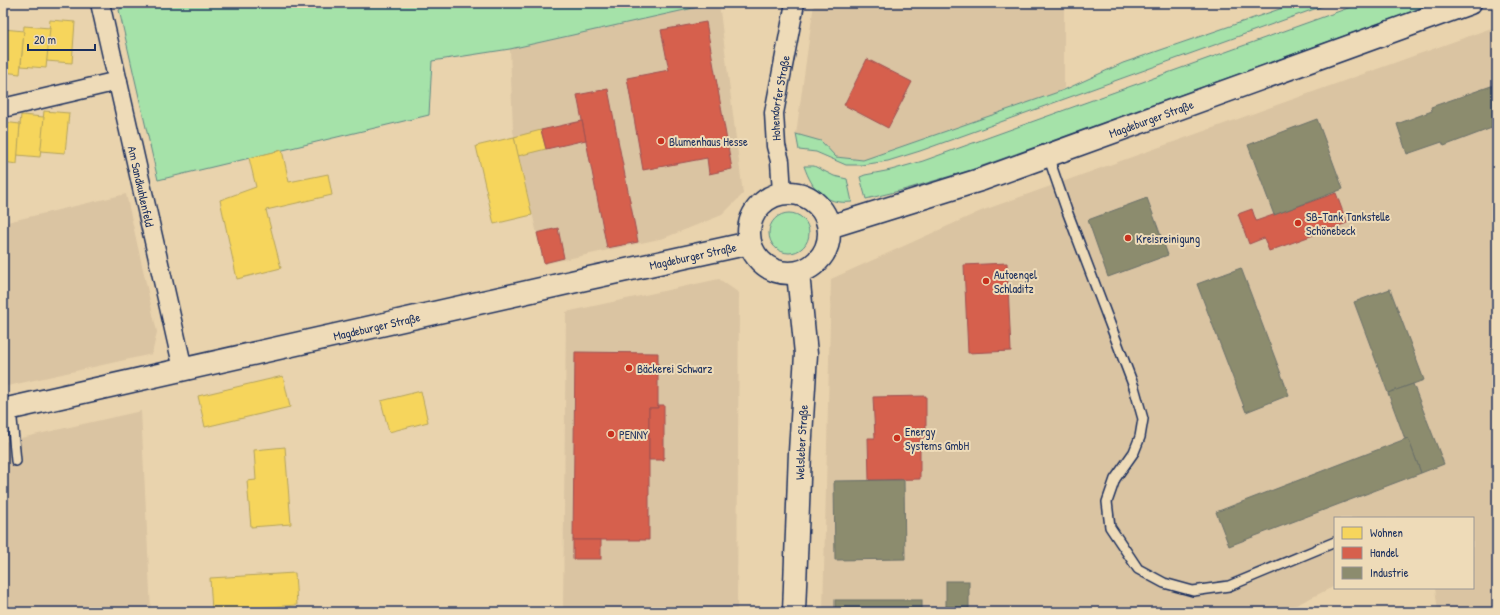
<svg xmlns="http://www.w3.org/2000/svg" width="1500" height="615" font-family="'Patrick Hand',sans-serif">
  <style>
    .built { fill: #dac4a2 }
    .green { fill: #a5e2a9; stroke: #608884 }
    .homes { fill: #f6d55c; stroke: #b4a35d }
    .shops { fill: #d6604d; stroke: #9e5152 }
    .industry { fill: #8c8c6e; stroke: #6a7069 }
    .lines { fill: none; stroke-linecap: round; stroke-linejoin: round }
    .service-casing { stroke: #1b2f5e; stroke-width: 12 }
    .minor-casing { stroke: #1b2f5e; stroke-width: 21 }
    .tertiary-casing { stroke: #1b2f5e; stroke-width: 25 }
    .secondary-casing { stroke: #1b2f5e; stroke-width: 25 }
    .service { stroke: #eedbb8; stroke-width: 9 }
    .minor { stroke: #eedbb8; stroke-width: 18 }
    .tertiary { stroke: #eedbb8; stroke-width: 22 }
    .secondary { stroke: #eedbb8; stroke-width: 22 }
    .poi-dot { fill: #c8321e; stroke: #eedbb8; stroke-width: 1.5 }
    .labels { text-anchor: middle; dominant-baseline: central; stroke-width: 4; stroke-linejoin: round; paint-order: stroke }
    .street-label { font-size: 12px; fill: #1b2f5e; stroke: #eedbb8 }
    .poi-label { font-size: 12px; fill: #1b2f5e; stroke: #eedbb8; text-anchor: start }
  </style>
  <rect width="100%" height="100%" fill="#e9d3ad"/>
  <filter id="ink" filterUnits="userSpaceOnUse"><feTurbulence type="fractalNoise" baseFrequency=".025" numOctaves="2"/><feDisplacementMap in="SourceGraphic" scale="8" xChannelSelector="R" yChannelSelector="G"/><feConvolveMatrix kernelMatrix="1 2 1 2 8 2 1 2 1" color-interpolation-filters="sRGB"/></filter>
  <g filter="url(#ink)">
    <!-- built -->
    <g class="built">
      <path d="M716,3H719L743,194L722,215L664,238L544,264L513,131L510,49Z"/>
      <path d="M814,3H1064V90L863,160L836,157L821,141L796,134Z"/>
      <path d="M1497,26V612H1438L1435,588H1473V518H1335V586L1282,612H823L831,279L981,211Z"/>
      <path d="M126,194L157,332L152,354L3,387V223Z"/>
      <path d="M719,279L739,293L737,612H563L566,312Z"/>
      <path d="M141,411L151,612H3V442Z"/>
    </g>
    <!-- green -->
    <g class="green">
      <path d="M128,3H716L510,49L432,61L429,115L158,180L119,10Z"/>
      <path d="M1297,3H1331L920,151L888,161L861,165H846L816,152L799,150L796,134L821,141L836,157L863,160L1064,90L1123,63Z"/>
      <path d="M1362,3H1436L971,170L903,190L866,199L860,177L865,175L891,170L923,161Z"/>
      <path d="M804,166H814L834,176L847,179L852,202C824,205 812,189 804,166Z"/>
      <circle cx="789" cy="233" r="20"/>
    </g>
    <!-- homes -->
    <g class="homes">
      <path d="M50,20L75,22L72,63L46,61Z"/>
      <path d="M24,26L50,28L46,68L21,66Z"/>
      <path d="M3,29L24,31L20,74L3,72Z"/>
      <path d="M44,111L69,113L65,153L40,151Z"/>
      <path d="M21,115L44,117L40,157L17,155Z"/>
      <path d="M3,122L20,124L17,164L3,162Z"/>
      <path d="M541,130L546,149L518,156L514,137Z"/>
      <path d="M514,137L532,215L494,224L476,146Z"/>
      <path d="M282,150L289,182L328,174L332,195L266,210L281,268L237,279L220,200L256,187L249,158Z"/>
      <path d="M283,376L290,407L205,427L198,396Z"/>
      <path d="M421,391L428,422L389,432L381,401Z"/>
      <path d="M285,447L291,524L251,527L247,481L256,480L254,450Z"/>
      <path d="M295,573L297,605L212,611L210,578Z"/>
    </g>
    <!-- shops -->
    <g class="shops">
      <path d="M706,22L732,169L709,174L707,158L643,170L627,78L669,70L661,30Z"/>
      <path d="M867,59L912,82L888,128L844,105Z"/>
      <path d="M608,89L638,242L607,248L577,95Z"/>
      <path d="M582,121L586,140L546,149L541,130Z"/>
      <path d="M1336,193L1347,223L1269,251L1264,238L1249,244L1238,214L1252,209L1256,221Z"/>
      <path d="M558,228L564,258L544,263L537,233Z"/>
      <path d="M1007,263L1011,351L968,353L964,265Z"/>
      <path d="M575,352L658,353V408H649V540H573Z"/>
      <path d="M926,396V438H920V479L869,480L868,438H875L873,397Z"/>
      <path d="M658,405H664V460H649V408H658Z"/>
      <rect x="573" y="540" width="28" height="19"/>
    </g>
    <!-- industry -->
    <g class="industry">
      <path d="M1497,84V126L1444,146L1442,142L1407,154L1397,124L1432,111L1431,107Z"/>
      <path d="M1317,119L1343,189L1274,215L1248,145Z"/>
      <path d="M1147,198L1168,255L1108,277L1088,220Z"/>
      <path d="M1241,268L1289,395L1246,412L1197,284Z"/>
      <path d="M1390,289L1424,380L1388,393L1354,302Z"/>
      <path d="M1413,384L1444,464L1421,473L1408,438L1405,439L1388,393Z"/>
      <path d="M1408,438L1421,473L1229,546L1216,512Z"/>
      <path d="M904,480L905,559L835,560L834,481Z"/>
      <rect x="946" y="581" width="23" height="31"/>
      <rect x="835" y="600" width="87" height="12"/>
    </g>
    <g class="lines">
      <!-- service casing -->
      <g class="service-casing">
        <g id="service">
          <path d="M1048,156L1067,211L1134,387L1143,419L1140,437L1134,452L1115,479L1107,502L1110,527L1138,569L1164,583L1193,591L1229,586L1335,542"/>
          <path d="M11,409L16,461"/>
        </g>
      </g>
      <!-- minor casing -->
      <g class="minor-casing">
        <g id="minor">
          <path id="s1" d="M100,3L183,369"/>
          <path d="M3,108L118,81"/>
          <path id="s2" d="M782,193L780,161L776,146L774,113L795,3"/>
        </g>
      </g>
      <!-- tertiary casing -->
      <g class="tertiary-casing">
        <g id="tertiary">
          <path id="s3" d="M794,612L800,452L806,354L798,273"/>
        </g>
      </g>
      <!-- secondary casing -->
      <g class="secondary-casing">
        <g id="secondary">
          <circle cx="789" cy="233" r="40"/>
          <path id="s4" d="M829,227L983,179L1470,3"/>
          <path id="s5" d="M3,410L585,279L750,243"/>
        </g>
      </g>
      <!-- service -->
      <use href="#service" class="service"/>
      <!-- minor -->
      <use href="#minor" class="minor"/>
      <!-- tertiary -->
      <use href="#tertiary" class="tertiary"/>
      <!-- secondary -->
      <use href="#secondary" class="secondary"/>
    </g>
  </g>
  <!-- markers -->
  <g class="poi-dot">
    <circle cx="661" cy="141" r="4"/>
    <circle cx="1298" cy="223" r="4"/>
    <circle cx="1128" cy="238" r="4"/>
    <circle cx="986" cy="281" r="4"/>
    <circle cx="629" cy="368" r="4"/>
    <circle cx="611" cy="434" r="4"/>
    <circle cx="897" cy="438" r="4"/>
  </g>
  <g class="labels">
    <!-- street labels -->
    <g class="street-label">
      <text stroke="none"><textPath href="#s2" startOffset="96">Hohendorfer Straße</textPath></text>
      <text stroke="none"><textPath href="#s4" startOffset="340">Magdeburger Straße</textPath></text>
      <text stroke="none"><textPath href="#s1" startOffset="188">Am Sandkuhlenfeld</textPath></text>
      <text stroke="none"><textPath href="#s5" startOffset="707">Magdeburger Straße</textPath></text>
      <text stroke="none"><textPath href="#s5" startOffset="383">Magdeburger Straße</textPath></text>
      <text stroke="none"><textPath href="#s3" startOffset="170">Welsleber Straße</textPath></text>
    </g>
    <!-- poi labels -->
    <g class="poi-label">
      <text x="669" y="141">Blumenhaus Hesse</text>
      <text x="1306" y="216">SB-Tank Tankstelle<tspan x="1306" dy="14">Schönebeck</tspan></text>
      <text x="1136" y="238">Kreisreinigung</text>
      <text x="994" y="274">Autoengel<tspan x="994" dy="14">Schladitz</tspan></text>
      <text x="637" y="368">Bäckerei Schwarz</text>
      <text x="905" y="431">Energy<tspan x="905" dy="14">Systems GmbH</tspan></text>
      <text x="619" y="434">PENNY</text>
    </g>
  </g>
  <!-- margin -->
  <rect width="1500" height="615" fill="none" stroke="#eedbb8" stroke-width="16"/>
  <rect x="8" y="8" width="1484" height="599" fill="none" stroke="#1b2f5e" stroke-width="1.5" filter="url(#ink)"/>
  <!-- legend -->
  <rect x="1334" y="517" width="140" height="72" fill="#eedbb8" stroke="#9a9694"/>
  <rect x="1342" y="527" width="20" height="12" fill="#f6d55c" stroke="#9a9694"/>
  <text x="1370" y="537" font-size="12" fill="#1b2f5e">Wohnen</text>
  <rect x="1342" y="547" width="20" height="12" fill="#d6604d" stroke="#9a9694"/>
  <text x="1370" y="557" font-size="12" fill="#1b2f5e">Handel</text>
  <rect x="1342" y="567" width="20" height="12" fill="#8c8c6e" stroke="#9a9694"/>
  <text x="1370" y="577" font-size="12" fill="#1b2f5e">Industrie</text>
  <!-- scale -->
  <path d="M28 44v6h67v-6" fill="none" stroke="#1b2f5e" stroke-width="2"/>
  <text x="34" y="44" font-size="12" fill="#1b2f5e" stroke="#eedbb8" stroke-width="3" paint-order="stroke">20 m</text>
</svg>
